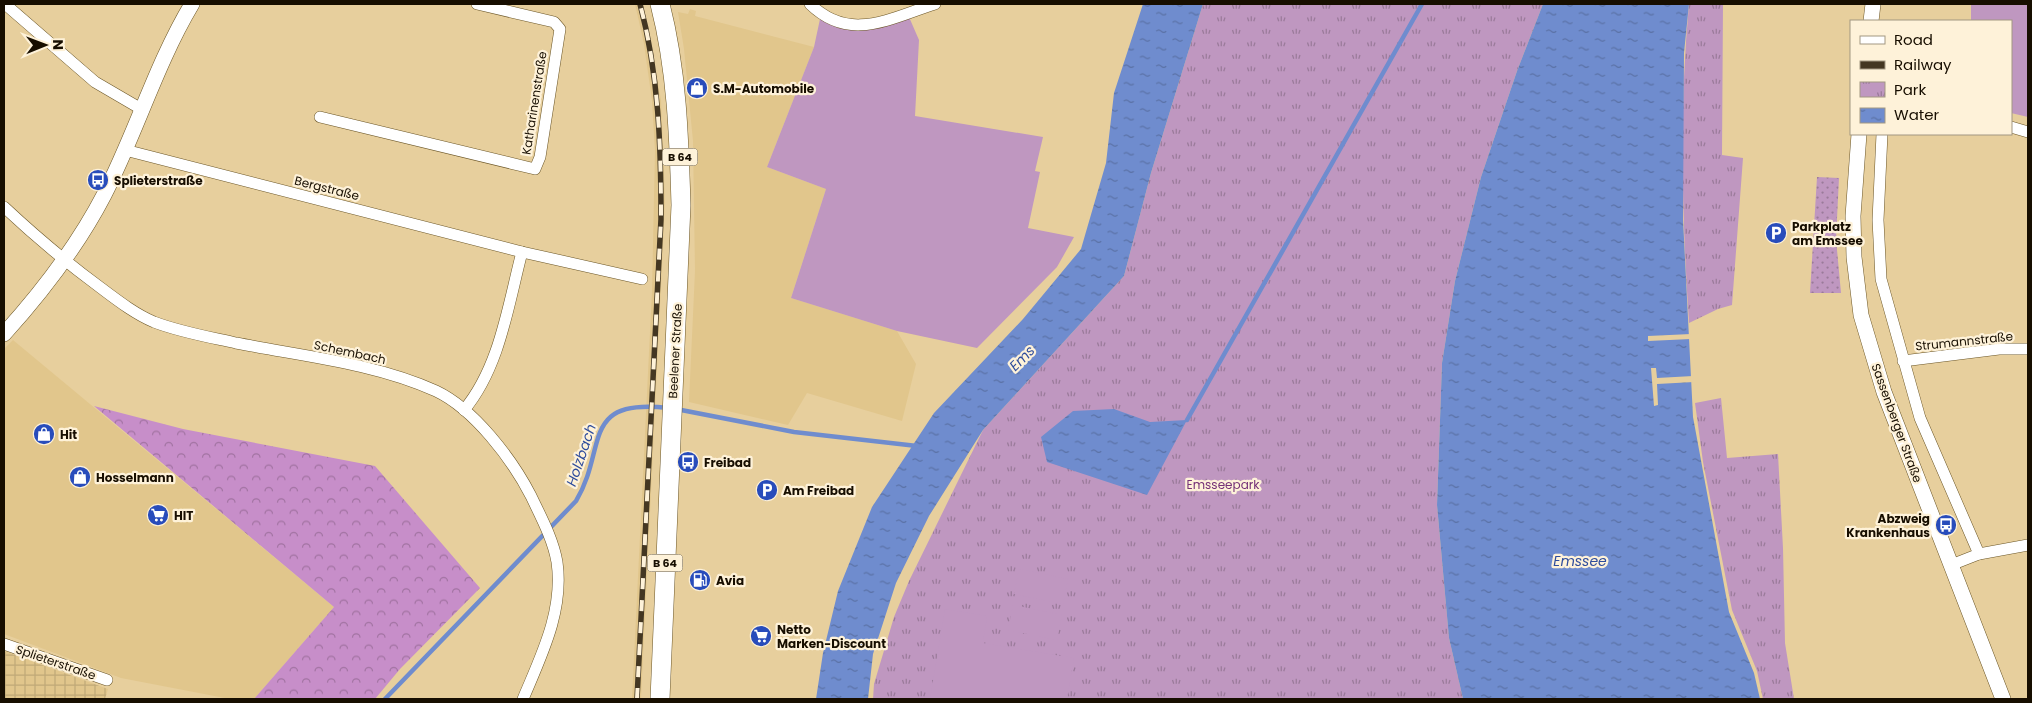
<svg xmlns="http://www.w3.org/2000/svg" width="2032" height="703" font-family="Poppins,sans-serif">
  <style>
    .built { fill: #e1c68c }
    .industrial { fill: url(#industrial-grid) }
    .grass { fill: url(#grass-dots) }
    .forest { fill: url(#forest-crowns) }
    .park { fill: url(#park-tufts) }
    .garden { fill: #bf97c0 }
    .water { fill: url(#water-ripples) }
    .pier { fill: #e7cf9d }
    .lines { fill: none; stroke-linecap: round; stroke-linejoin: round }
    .stream { stroke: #6f8cce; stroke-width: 4.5 }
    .minor-casing { stroke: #6b5627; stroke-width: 12 }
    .tertiary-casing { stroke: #6b5627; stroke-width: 16 }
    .primary-casing { stroke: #6b5627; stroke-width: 20 }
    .minor { stroke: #fff; stroke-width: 11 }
    .tertiary { stroke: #fff; stroke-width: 15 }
    .primary { stroke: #fff; stroke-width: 19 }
    .rail-casing { stroke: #443722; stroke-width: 5.5 }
    .rail { stroke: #fef2d9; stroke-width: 4; stroke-dasharray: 11; stroke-linecap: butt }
    .labels { text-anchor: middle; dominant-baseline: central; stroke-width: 4.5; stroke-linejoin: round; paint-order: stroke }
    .shield { fill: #fef2d9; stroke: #5c5241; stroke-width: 1 }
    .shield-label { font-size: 11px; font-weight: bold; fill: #170e00 }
    .poi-label { font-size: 12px; font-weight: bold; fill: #170e00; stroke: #fef2d9; text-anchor: start }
    .street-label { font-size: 12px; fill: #170e00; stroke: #fef2d9 }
    .park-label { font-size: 12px; fill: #743077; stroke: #fef2d9 }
    .water-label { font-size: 14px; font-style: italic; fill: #2e4c9c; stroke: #fef2d9 }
  </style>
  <defs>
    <pattern id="industrial-grid" width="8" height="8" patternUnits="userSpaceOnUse" patternTransform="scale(1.25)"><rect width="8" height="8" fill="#e1c68c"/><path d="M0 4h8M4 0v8" fill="none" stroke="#c0a977"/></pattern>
    <pattern id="grass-dots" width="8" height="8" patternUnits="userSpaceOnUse" patternTransform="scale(1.25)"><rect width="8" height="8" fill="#bf97c0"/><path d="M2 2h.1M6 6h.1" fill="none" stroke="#9a7a9a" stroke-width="1.8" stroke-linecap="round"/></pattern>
    <pattern id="forest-crowns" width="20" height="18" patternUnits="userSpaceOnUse" patternTransform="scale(1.25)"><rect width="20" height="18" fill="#c78ec9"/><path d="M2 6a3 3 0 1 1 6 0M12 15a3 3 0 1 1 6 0" fill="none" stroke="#a172a1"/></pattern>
    <pattern id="park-tufts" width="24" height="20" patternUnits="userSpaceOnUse" patternTransform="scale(1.25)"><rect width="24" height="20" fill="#bf97c0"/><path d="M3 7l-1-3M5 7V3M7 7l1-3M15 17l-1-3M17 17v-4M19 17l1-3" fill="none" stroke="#9a7a9a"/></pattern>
    <pattern id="water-ripples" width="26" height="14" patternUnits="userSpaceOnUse" patternTransform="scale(1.25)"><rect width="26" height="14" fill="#6f8cce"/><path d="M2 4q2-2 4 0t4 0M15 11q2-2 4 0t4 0" fill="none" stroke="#5a71a5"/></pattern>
  </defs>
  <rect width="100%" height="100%" fill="#e7cf9d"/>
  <!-- built -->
  <g class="built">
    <path d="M635,4H643L661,100L665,202L641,699H632L652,291L655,151L652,101L644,44Z"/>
    <path d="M690,9L696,11L695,16L814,47L767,167L826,189L791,298L897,331L916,364L902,421L807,393L788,425L689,402L695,271L693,141L684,49L678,12L688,14Z"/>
    <path d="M13,340L334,607L254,699H230L121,678L4,634V349Z"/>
  </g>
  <!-- industrial -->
  <path class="industrial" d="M4,651L108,689L105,699H4Z"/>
  <!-- grass -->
  <path class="grass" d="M1817,177L1839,178L1836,239L1841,293H1810Z"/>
  <!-- forest -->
  <path class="forest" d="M94,406L183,429L375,466L480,588L400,669L375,699H254L334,607Z"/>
  <!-- park -->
  <g class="park">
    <path d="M1203,4H1543L1517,71L1481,177L1455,281L1442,363L1437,505L1449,638L1463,699H873L874,684L894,617L909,581L983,430L1124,276L1151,173Z"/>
    <path d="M1689,4H1723L1722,155L1743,158L1732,305L1718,309L1689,323C1682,217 1679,110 1689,4Z"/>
    <path d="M1721,398L1727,458L1778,454L1783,548L1785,643L1794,699H1763L1757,671L1732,610L1703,462L1695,403Z"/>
  </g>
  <!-- garden -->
  <g class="garden">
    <path d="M1971,4H2028V117L2011,113V21H1971Z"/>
    <path d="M909,17L919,40L915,116L1043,137L1035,171L1040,172L1028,228L1074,237L1057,267L977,348L897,331L791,298L826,189L767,167L814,47L820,19C860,37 869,31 909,17Z"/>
    <path d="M1019,569L1068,579L1063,604L1014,594Z"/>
    <path d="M1013,605L1062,615L1057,640L1008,630Z"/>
    <path d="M945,609L987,616L983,643L1074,658L1067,699H930Z"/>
  </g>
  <!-- water -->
  <g class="water">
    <path d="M1143,4H1203L1151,173L1124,276L983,430L929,516L896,583L873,654L868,699H816L823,653L838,591L872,507L934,413L1023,319L1081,249L1106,163L1114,93Z"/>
    <path d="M1543,4H1689L1684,53L1683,219L1693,417L1729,612L1754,673L1760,699H1463L1449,638L1437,505L1442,363L1455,281L1481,177L1517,71Z"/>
    <path d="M1114,409L1150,422L1187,420L1147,495L1047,462L1041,437L1073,411Z"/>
  </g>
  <!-- pier -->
  <g class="pier">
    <path d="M1691,334V339L1648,341V336Z"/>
    <path d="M1651,368H1656L1657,378L1693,376L1694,382L1657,384L1658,405L1654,406Z"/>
  </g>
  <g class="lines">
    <!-- stream -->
    <g class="stream">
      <path d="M676,409L794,432L917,446"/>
      <path d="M1187,420L1422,4"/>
      <path d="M385,699L576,501C608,448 579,398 668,408"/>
    </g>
    <!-- minor casing -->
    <g class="minor-casing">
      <g id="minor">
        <path d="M5,4L95,82L143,110"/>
        <path d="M810,4C850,43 890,18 935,4"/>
        <path d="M320,117L535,169L540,157L560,29L554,22L477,4"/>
        <path d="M2011,127L2028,132"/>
        <path d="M1882,134L1878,220L1881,279L1920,418L1979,554"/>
        <path d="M125,150L522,252L642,279"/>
        <path d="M4,207C35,236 67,263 101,288C117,300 135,314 154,322C180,332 209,337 236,343C302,356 374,363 436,391C474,409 512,459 531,496C541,517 553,539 557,562C564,611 541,656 523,699"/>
        <path d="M1903,361L1999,349H2028"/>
        <path d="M464,410C500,367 508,305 522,252"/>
        <path d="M1951,565L1979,554L2028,545"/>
        <path d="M4,644L107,680"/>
      </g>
    </g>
    <!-- tertiary casing -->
    <g class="tertiary-casing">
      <g id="tertiary">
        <path d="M1871,21L1873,4"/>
        <path d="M1859,134L1853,216L1854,257L1861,315L1884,392L2003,699"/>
        <path d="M4,334C42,292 78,245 104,195C136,133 156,64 192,4"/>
      </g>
    </g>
    <!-- primary casing -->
    <g class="primary-casing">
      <path id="primary" d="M660,4C677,70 679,137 681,205L660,699"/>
    </g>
    <!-- minor -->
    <use href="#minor" class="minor"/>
    <!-- tertiary -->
    <use href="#tertiary" class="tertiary"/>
    <!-- primary -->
    <use href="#primary" class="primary"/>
    <!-- rail casing -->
    <g class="rail-casing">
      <path id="rail" d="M637,699L661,219C661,147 659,75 640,4"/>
    </g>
    <!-- rail -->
    <use href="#rail" class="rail"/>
  </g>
  <!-- icons -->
  <defs>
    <g id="shop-disc" transform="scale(1.125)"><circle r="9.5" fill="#284cbb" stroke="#fef2d9"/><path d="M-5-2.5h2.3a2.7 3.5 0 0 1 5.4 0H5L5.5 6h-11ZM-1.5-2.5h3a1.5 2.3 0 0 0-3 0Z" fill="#fff"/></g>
    <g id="bus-disc" transform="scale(1.125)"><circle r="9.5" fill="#284cbb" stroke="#fef2d9"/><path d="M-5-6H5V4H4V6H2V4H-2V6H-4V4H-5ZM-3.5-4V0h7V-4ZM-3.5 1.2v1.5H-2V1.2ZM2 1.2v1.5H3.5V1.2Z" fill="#fff"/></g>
    <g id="parking-disc" transform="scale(1.125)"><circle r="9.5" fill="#284cbb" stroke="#fef2d9"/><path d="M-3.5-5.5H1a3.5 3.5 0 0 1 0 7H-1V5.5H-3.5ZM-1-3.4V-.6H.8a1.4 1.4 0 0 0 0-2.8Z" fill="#fff"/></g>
    <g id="supermarket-disc" transform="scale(1.125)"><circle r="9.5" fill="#284cbb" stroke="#fef2d9"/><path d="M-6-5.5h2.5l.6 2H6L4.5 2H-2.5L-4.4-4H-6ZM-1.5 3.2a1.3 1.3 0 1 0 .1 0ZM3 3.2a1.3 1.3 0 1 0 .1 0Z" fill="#fff"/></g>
    <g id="fuel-disc" transform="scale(1.125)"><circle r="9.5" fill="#284cbb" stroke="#fef2d9"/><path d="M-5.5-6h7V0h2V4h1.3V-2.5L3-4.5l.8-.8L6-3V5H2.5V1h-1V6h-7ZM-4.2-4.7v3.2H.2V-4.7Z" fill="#fff"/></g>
  </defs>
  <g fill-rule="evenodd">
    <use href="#shop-disc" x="697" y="88"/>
    <use href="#bus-disc" x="98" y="180"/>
    <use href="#parking-disc" x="1776" y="233"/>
    <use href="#shop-disc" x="44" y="434"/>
    <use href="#bus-disc" x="688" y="462"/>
    <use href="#shop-disc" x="80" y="477"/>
    <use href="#parking-disc" x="767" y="490"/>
    <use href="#supermarket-disc" x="158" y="515"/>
    <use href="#bus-disc" x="1946" y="525"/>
    <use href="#fuel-disc" x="700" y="580"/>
    <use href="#supermarket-disc" x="761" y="636"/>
  </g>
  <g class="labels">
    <!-- shield labels -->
    <g class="shield">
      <rect x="662.5" y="148.5" width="35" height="17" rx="4"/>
      <rect x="647.5" y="554.5" width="35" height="17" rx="4"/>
    </g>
    <g class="shield-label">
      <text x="680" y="157">B 64</text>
      <text x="665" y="563">B 64</text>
    </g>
    <!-- poi labels -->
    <g class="poi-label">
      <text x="713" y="88">S.M-Automobile</text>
      <text x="114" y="180">Splieterstraße</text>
      <text x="1792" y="226">Parkplatz<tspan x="1792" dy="14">am Emssee</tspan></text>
      <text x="60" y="434">Hit</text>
      <text x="704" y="462">Freibad</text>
      <text x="96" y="477">Hosselmann</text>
      <text x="783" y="490">Am Freibad</text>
      <text x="174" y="515">HIT</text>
      <text x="1930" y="518" text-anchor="end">Abzweig<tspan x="1930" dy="14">Krankenhaus</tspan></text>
      <text x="716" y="580">Avia</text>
      <text x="777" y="629">Netto<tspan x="777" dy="14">Marken-Discount</tspan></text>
    </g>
    <!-- street labels -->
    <g class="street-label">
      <text transform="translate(534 103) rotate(-81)">Katharinenstraße</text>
      <text transform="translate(327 188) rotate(14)">Bergstraße</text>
      <text transform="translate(1964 341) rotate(-6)">Strumannstraße</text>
      <text transform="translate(675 351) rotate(-87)">Beelener Straße</text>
      <text transform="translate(350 352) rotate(12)">Schembach</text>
      <text transform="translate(1897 423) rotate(70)">Sassenberger Straße</text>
      <text transform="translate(56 662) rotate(19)">Splieterstraße</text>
    </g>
    <!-- park labels -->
    <g class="park-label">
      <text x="1223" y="484">Emsseepark</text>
    </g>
    <!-- water labels -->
    <g class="water-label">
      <text transform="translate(1022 358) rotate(-45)">Ems</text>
      <text transform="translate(581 455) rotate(-71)">Holzbach</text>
      <text x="1580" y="561">Emssee</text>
    </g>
  </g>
  <!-- border -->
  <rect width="2032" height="703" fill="none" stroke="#170e00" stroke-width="10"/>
  <!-- legend -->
  <rect x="1850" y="20" width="162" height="115" fill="#fef2d9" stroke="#a29782"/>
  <rect x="1860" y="36" width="25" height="8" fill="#ffffff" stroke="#a29782"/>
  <text x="1894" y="45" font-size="15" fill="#170e00">Road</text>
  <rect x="1860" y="61" width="25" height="8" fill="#443722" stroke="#a29782"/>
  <text x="1894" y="70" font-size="15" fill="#170e00">Railway</text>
  <rect x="1860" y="82" width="25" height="15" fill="url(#park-tufts)" stroke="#a29782"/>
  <text x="1894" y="95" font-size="15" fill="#170e00">Park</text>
  <rect x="1860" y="108" width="25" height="15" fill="url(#water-ripples)" stroke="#a29782"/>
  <text x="1894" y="120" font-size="15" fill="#170e00">Water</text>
  <!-- north arrow -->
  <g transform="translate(45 45) rotate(89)" stroke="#fef2d9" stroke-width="4" paint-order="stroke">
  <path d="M0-4L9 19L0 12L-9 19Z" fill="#170e00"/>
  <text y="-8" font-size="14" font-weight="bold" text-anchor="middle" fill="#170e00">N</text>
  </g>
</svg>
